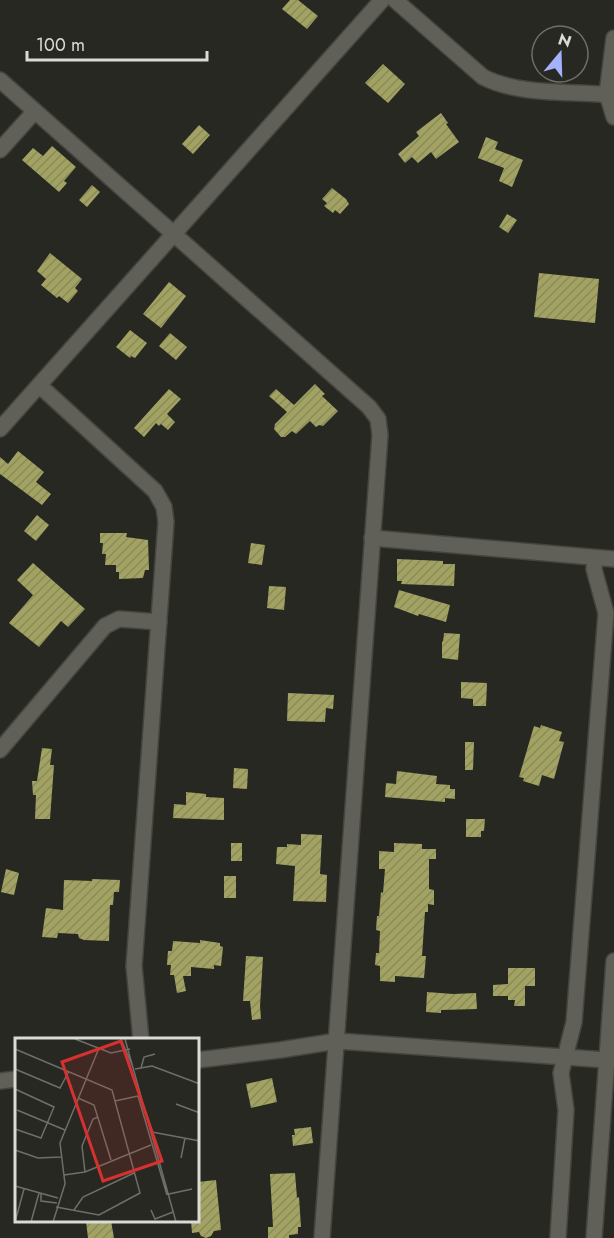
<svg xmlns="http://www.w3.org/2000/svg" width="614" height="1238" font-family="Jost,sans-serif">
  <style>
    .building { fill: url(#building-hatch) }
    .lines { fill: none; stroke-linecap: round; stroke-linejoin: round }
    .minor-casing { stroke: #45453f; stroke-width: 18 }
    .minor { stroke: #606058; stroke-width: 15 }
    .inset-road { fill: none; stroke: #6f6f69; stroke-width: 1.5 }
    .view { fill: #d63131; fill-opacity: 0.15; stroke: #d63131; stroke-width: 3 }
    .inset-edge { fill: none; stroke: #dadad6; stroke-width: 3 }
  </style>
  <defs>
    <pattern id="building-hatch" width="6" height="6" patternUnits="userSpaceOnUse" patternTransform="scale(1.5)"><rect width="6" height="6" fill="#a2a363"/><path d="M-1 1l2-2M0 6l6-6M5 7l2-2" fill="none" stroke="#8a8a5a"/></pattern>
  </defs>
  <rect width="100%" height="100%" fill="#272821"/>
  <!-- building -->
  <g class="building">
    <path d="M290,0H298L318,16L307,29L282,9Z"/>
    <path d="M383,64L405,84L388,103L365,83Z"/>
    <path d="M441,113L448,123L446,124L459,142L436,159L431,152L418,163L412,157L405,163L398,154L419,136L416,132Z"/>
    <path d="M199,125L210,135L193,154L182,144Z"/>
    <path d="M486,137L498,142L495,149L523,160L512,187L499,181L504,168L478,158Z"/>
    <path d="M52,146L76,167L64,181L67,183L59,192L22,160L33,148L43,156Z"/>
    <path d="M92,185L100,192L87,207L79,200Z"/>
    <path d="M332,188L346,199L349,204L340,214L335,210L333,213L324,206L327,203L322,199Z"/>
    <path d="M507,214L517,220L508,233L499,227Z"/>
    <path d="M50,253L82,279L75,288L78,291L68,303L59,296L57,298L41,285L46,279L37,271Z"/>
    <path d="M539,273L599,279L595,323L534,317Z"/>
    <path d="M169,282L186,296L161,328L143,314Z"/>
    <path d="M130,330L147,343L135,358L131,356L130,358L116,347Z"/>
    <path d="M170,333L187,347L176,360L159,346Z"/>
    <path d="M315,384L325,394L322,396L338,411L323,426L319,425L316,427L310,421L296,434L292,431L285,437H281L274,429L275,424L287,412L269,396L276,389L294,405Z"/>
    <path d="M169,389L181,399L167,414L175,422L168,430L161,424L159,426L156,423L144,437L134,428Z"/>
    <path d="M18,451L44,472L36,482L51,494L42,505L0,474V457L8,464Z"/>
    <path d="M37,515L49,525L36,541L24,531Z"/>
    <path d="M100,533H127L126,537L148,540L149,570H145L143,578L119,579V572H116V565H105L106,554H102L103,543H100Z"/>
    <path d="M251,543L265,545L262,565L248,563Z"/>
    <path d="M397,559L443,561V564H455L454,586L401,584L402,581H397Z"/>
    <path d="M33,563L85,609L68,627L61,621L39,647L9,623L33,595L17,580Z"/>
    <path d="M269,586L286,587L284,610L267,608Z"/>
    <path d="M399,590L450,605L446,622L419,614L418,616L394,607Z"/>
    <path d="M444,633L460,634L458,660L442,658V641L443,642Z"/>
    <path d="M461,682L487,683L486,706H473V699L461,698Z"/>
    <path d="M288,693L334,695L333,709L326,708L325,722L287,721Z"/>
    <path d="M541,725L562,732L559,741L564,742L554,779L542,775L539,786L523,781L524,778L519,777L534,726L540,728Z"/>
    <path d="M465,742H474L473,770H465Z"/>
    <path d="M42,748L52,749L50,765H54L50,819H35L36,795H33L32,781H37Z"/>
    <path d="M234,768L248,769L247,789L233,788Z"/>
    <path d="M397,771L437,776L436,784L450,785V789H455V799L445,798V802L385,797L386,783L396,784Z"/>
    <path d="M186,792L206,794V797L224,798V820L173,818L174,804L186,805Z"/>
    <path d="M466,819H485L484,831H481V837H466Z"/>
    <path d="M301,834L322,835L320,874L327,875L326,902L293,901L295,866L276,864L277,847H287V844L301,845Z"/>
    <rect x="231" y="843" width="11" height="18"/>
    <path d="M394,843L422,844V849H436V859H429V889L434,890V905L428,904V912H425L422,956H426L424,978L395,976V982L380,981V966L375,965L376,953H379L380,931L376,930L377,916H379L381,892L383,893L385,869H379V851L394,852Z"/>
    <path d="M6,869L19,873L14,895L1,892Z"/>
    <rect x="224" y="876" width="12" height="22"/>
    <path d="M92,879L120,880L119,892H114L113,905H110L109,941L84,940L79,938L78,934L58,933L57,938L42,937L46,908L63,910L64,880L92,881Z"/>
    <path d="M200,940L220,943V946L223,947L221,966L214,965V969L191,967V976H183L186,991L177,993L174,975H170L171,965H167L168,951H172L173,941L200,943Z"/>
    <path d="M246,956L263,957L260,1006L261,1019L252,1020L250,1001H243Z"/>
    <path d="M508,968H535V986H525V1006H514L515,1000H508V996H493V985L508,984Z"/>
    <path d="M427,992L453,994L476,993L477,1009L441,1010V1013L426,1012Z"/>
    <path d="M272,1078L277,1102L251,1108L246,1084Z"/>
    <path d="M311,1127L313,1143L293,1146L292,1135H295L294,1129Z"/>
    <path d="M295,1173L297,1198L299,1197L301,1227H298V1234L289,1235V1238H268V1227H273L270,1174Z"/>
    <path d="M216,1180L221,1230L214,1231L211,1236L206,1238L201,1236L199,1232L192,1233L191,1221H198V1182Z"/>
    <path d="M86,1221H111L114,1238H88Z"/>
  </g>
  <g class="lines">
    <!-- minor casing -->
    <g class="minor-casing">
      <g id="minor">
        <path d="M395,0L483,77C520,96 573,91 614,95"/>
        <path d="M614,38L607,94L614,117"/>
        <path d="M0,80L369,407L378,419L380,435L322,1238"/>
        <path d="M0,150L35,111"/>
        <path d="M39,385L155,491L164,507L166,522L134,966L141,1040"/>
        <path d="M0,429L382,0"/>
        <path d="M372,538L614,559"/>
        <path d="M0,750L105,626L119,619L159,622"/>
        <path d="M198,1060L280,1050L337,1041L607,1060"/>
        <path d="M0,1081L16,1079"/>
        <path d="M558,1238L566,1110L561,1073L574,1022L606,613L594,569L595,559"/>
        <path d="M594,1238L614,961"/>
      </g>
    </g>
    <!-- minor -->
    <use href="#minor" class="minor"/>
  </g>
  <!-- overview -->
  <g transform="translate(15 1038)">
    <rect width="184" height="184" fill="#272821"/>
    <path class="inset-road" d="M60,1L96,15L115,11M106,1L117,27M110,1L161,184M0,11L97,52L125,155L84,177L41,169M126,30L129,19L140,16M0,31L45,50L54,33M120,31L137,28L185,46M0,51L39,69L26,100L0,91M123,58L152,157M63,60L79,67L96,122M100,63L123,58M161,66L185,75M2,72L50,92M137,94L185,103M0,112L23,120L46,119M166,120L170,100M70,134L67,108L78,81L83,79M49,137L70,134L136,107M0,148L43,160M26,156V163L42,165M154,156L177,151M59,172L68,159L119,135M136,172L140,181L158,174M0,184L9,151M16,184L24,155M38,184L50,146L45,105L84,10"/>
    <path class="view" d="M106,3L147,123L88,143L47,24Z"/>
    <rect width="184" height="184" class="inset-edge"/>
  </g>
  <!-- north arrow -->
  <g transform="translate(560 54) rotate(19)"><circle r="28" fill="#272821" stroke="#6f6f69" stroke-width="1.5"/>
  <path d="M0-4.5L10 22L0 15L-10 22Z" fill="#a4b2fc"/>
  <text y="-9" font-size="16" font-weight="bold" text-anchor="middle" fill="#dadad6">N</text>
  </g>
  <!-- scale -->
  <path d="M27 51v9h180v-9" fill="none" stroke="#dadad6" stroke-width="3"/>
  <text x="36" y="51" font-size="18" fill="#dadad6" stroke="#272821" stroke-width="4.5" paint-order="stroke">100 m</text>
</svg>
